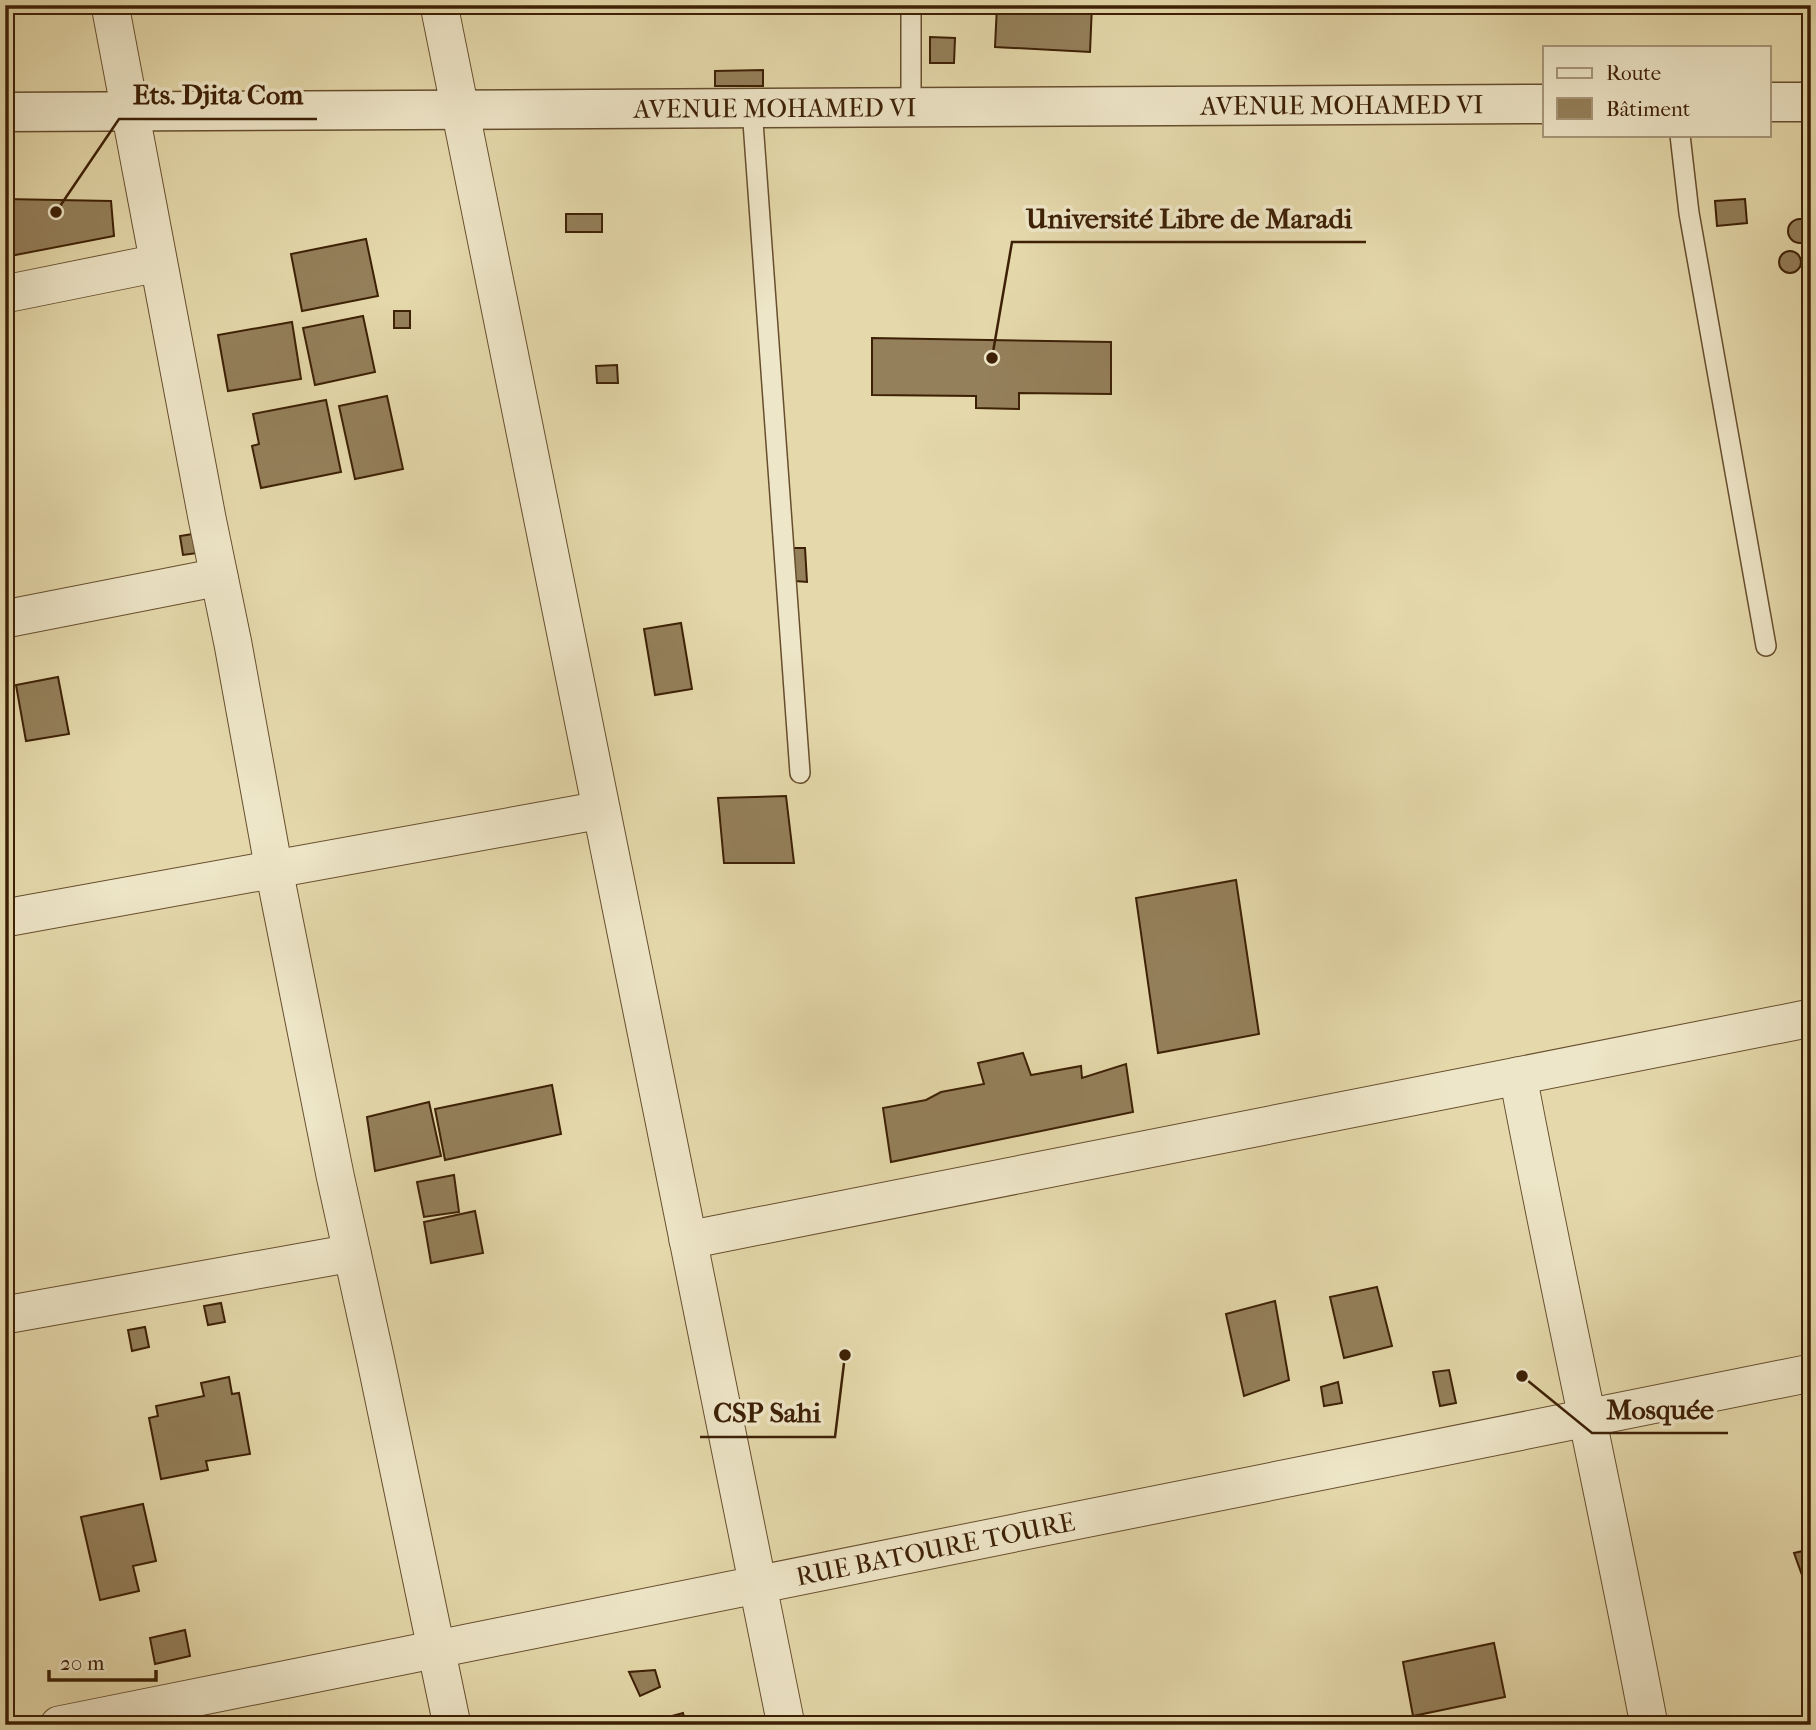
<svg xmlns="http://www.w3.org/2000/svg" width="1816" height="1730" font-family="'IM FELL French Canon',serif">
  <style>
    .building { fill: #94805b; stroke: #3d2005; stroke-width: 2 }
    .lines { fill: none; stroke-linecap: round; stroke-linejoin: round }
    .service-casing { stroke: #674e2e; stroke-width: 22 }
    .minor-casing { stroke: #674e2e; stroke-width: 39 }
    .tertiary-casing { stroke: #674e2e; stroke-width: 41 }
    .service { stroke: #eee6c8; stroke-width: 19 }
    .minor { stroke: #eee6c8; stroke-width: 37 }
    .tertiary { stroke: #eee6c8; stroke-width: 38 }
    .labels { text-anchor: middle; dominant-baseline: central; stroke-width: 7; stroke-linejoin: round; paint-order: stroke }
    .street-label { font-size: 26px; fill: #3d2005; stroke: #eee6c8 }
    .leader { fill: none; stroke: #3d2005; stroke-width: 2.5 }
    .callout-dot { fill: #3d2005; stroke: #eee6c8; stroke-width: 2.5 }
    .callout-label { font-size: 28px; text-anchor: middle; font-weight: bold; fill: #3d2005; stroke: #eee6c8; stroke-width: 7; stroke-linejoin: round; paint-order: stroke }
  </style>
  <rect width="100%" height="100%" fill="#e5d9ab"/>
  <filter id="stains"><feTurbulence type="fractalNoise" baseFrequency=".00286" numOctaves="4"/><feColorMatrix values="0 0 0 0 .2 0 0 0 0 .09 0 0 0 0 .02 0 0 0 .5 -.17"/></filter>
  <radialGradient id="worn" r=".72"><stop offset=".6" stop-color="#630" stop-opacity="0"/><stop offset="1" stop-color="#630" stop-opacity=".3"/></radialGradient>
  <!-- building -->
  <g class="building">
    <path d="M997,5H1092L1090,52L995,47Z"/>
    <path d="M930,37L955,38L954,63H930Z"/>
    <path d="M763,70V86H715V71Z"/>
    <path d="M5,199L111,201L114,236L5,257Z"/>
    <path d="M1745,199L1747,223L1717,226L1715,201Z"/>
    <rect x="566" y="214" width="36" height="18"/>
    <circle cx="1800" cy="231" r="12"/>
    <path d="M366,239L378,296L302,311L291,254Z"/>
    <circle cx="1790" cy="262" r="11"/>
    <rect x="394" y="311" width="16" height="17"/>
    <path d="M363,316L375,372L315,385L303,328Z"/>
    <path d="M292,322L301,379L228,391L218,335Z"/>
    <path d="M872,338L1111,342V394L1019,393V409L976,408V396L872,395Z"/>
    <path d="M617,365L618,383H597L596,366Z"/>
    <path d="M387,396L403,469L355,479L339,406Z"/>
    <path d="M326,400L341,472L261,488L252,446L259,444L253,414Z"/>
    <path d="M193,534L198,553L183,555L180,536Z"/>
    <path d="M793,548H805L807,582L795,581Z"/>
    <path d="M681,623L692,689L655,695L644,629Z"/>
    <path d="M58,677L69,734L26,741L16,685Z"/>
    <path d="M786,796L794,863H724L718,798Z"/>
    <path d="M1236,880L1259,1034L1158,1053L1136,898Z"/>
    <path d="M1023,1053L1031,1075L1081,1066L1082,1078L1126,1064L1133,1112L891,1162L883,1108L926,1100L941,1092L984,1084L978,1063Z"/>
    <path d="M552,1085L561,1134L445,1160L435,1109Z"/>
    <path d="M429,1102L441,1156L375,1171L367,1117Z"/>
    <path d="M454,1175L459,1212L424,1217L417,1182Z"/>
    <path d="M475,1211L483,1253L431,1263L424,1222Z"/>
    <path d="M1377,1287L1392,1346L1344,1358L1330,1297Z"/>
    <path d="M1275,1301L1289,1380L1244,1396L1226,1314Z"/>
    <path d="M221,1303L225,1322L208,1325L204,1306Z"/>
    <path d="M145,1327L149,1347L132,1351L128,1330Z"/>
    <path d="M1449,1370L1456,1403L1440,1406L1433,1372Z"/>
    <path d="M229,1377L232,1394L239,1393L250,1454L206,1461L208,1470L161,1479L149,1418L158,1416L156,1406L204,1396L201,1383Z"/>
    <path d="M1338,1382L1342,1403L1324,1406L1321,1387Z"/>
    <path d="M143,1504L156,1561L133,1566L139,1591L100,1600L81,1517Z"/>
    <path d="M1811,1549V1600L1794,1553Z"/>
    <path d="M185,1630L190,1656L155,1664L150,1638Z"/>
    <path d="M1494,1643L1505,1697L1413,1716L1403,1662Z"/>
    <path d="M655,1670L660,1687L640,1696L629,1672Z"/>
    <path d="M683,1713L686,1725H639Z"/>
  </g>
  <g class="lines">
    <!-- service casing -->
    <g class="service-casing">
      <g id="service">
        <path d="M911,107V5"/>
        <path d="M752,108L800,773"/>
        <path d="M1680,135L1689,213L1766,646"/>
      </g>
    </g>
    <!-- minor casing -->
    <g class="minor-casing">
      <g id="minor">
        <path d="M110,5L207,518L233,644L274,870L335,1175L376,1361L452,1725"/>
        <path d="M439,5L786,1725"/>
        <path d="M5,294L158,263"/>
        <path d="M5,619L219,577"/>
        <path d="M5,918L601,810"/>
        <path d="M1518,1076C1559,1293 1608,1508 1649,1725"/>
        <path d="M688,1240L1811,1018"/>
        <path d="M5,1315L352,1253"/>
        <path id="s1" d="M59,1725L1811,1373"/>
      </g>
    </g>
    <!-- tertiary casing -->
    <g class="tertiary-casing">
      <g id="tertiary">
        <path d="M1769,102H1811"/>
        <path id="s2" d="M5,112L1545,104"/>
      </g>
    </g>
    <!-- service -->
    <use href="#service" class="service"/>
    <!-- minor -->
    <use href="#minor" class="minor"/>
    <!-- tertiary -->
    <use href="#tertiary" class="tertiary"/>
  </g>
  <g class="labels">
    <!-- street labels -->
    <g class="street-label">
      <text stroke="none"><textPath href="#s2" startOffset="1337">AVENUE MOHAMED VI</textPath></text>
      <text stroke="none"><textPath href="#s2" startOffset="770">AVENUE MOHAMED VI</textPath></text>
      <text stroke="none"><textPath href="#s1" startOffset="894">RUE BATOURE TOURE</textPath></text>
    </g>
  </g>
  <!-- callouts -->
  <path class="leader" d="M56 212L119 119H317M992 358L1012 242H1366M1522 1376L1592 1433H1728M845 1355L835 1437H700"/>
  <g class="callout-dot">
    <circle cx="56" cy="212" r="7"/>
    <circle cx="992" cy="358" r="7"/>
    <circle cx="1522" cy="1376" r="7"/>
    <circle cx="845" cy="1355" r="7"/>
  </g>
  <g class="callout-label">
    <text x="218" y="104">Ets. Djita Com</text>
    <text x="1189" y="228">Université Libre de Maradi</text>
    <text x="1660" y="1419">Mosquée</text>
    <text x="767" y="1422">CSP Sahi</text>
  </g>
  <!-- margin -->
  <rect width="1816" height="1730" fill="none" stroke="#e5d9ab" stroke-width="28"/>
  <rect x="7" y="7" width="1802" height="1716" fill="none" stroke="#3d2005" stroke-width="3.5"/>
  <rect x="14" y="14" width="1788" height="1702" fill="none" stroke="#3d2005" stroke-width="2"/>
  <!-- legend -->
  <rect x="1543" y="46" width="228" height="91" fill="#eee6c8" stroke="#a7977a" stroke-width="2"/>
  <rect x="1557" y="68" width="35" height="10" fill="#eee6c8" stroke="#a7977a" stroke-width="2"/>
  <text x="1606" y="80" font-size="21" fill="#3d2005">Route</text>
  <rect x="1557" y="98" width="35" height="21" fill="#94805b" stroke="#a7977a" stroke-width="2"/>
  <text x="1606" y="116" font-size="21" fill="#3d2005">Bâtiment</text>
  <!-- scale -->
  <path d="M49 1670v10h107v-10" fill="none" stroke="#3d2005" stroke-width="3.5"/>
  <text x="60" y="1670" font-size="21" fill="#3d2005" stroke="#eee6c8" stroke-width="5" paint-order="stroke">20 m</text>
  <rect width="100%" height="100%" filter="url(#stains)"/>
  <rect width="100%" height="100%" fill="url(#worn)"/>
</svg>
